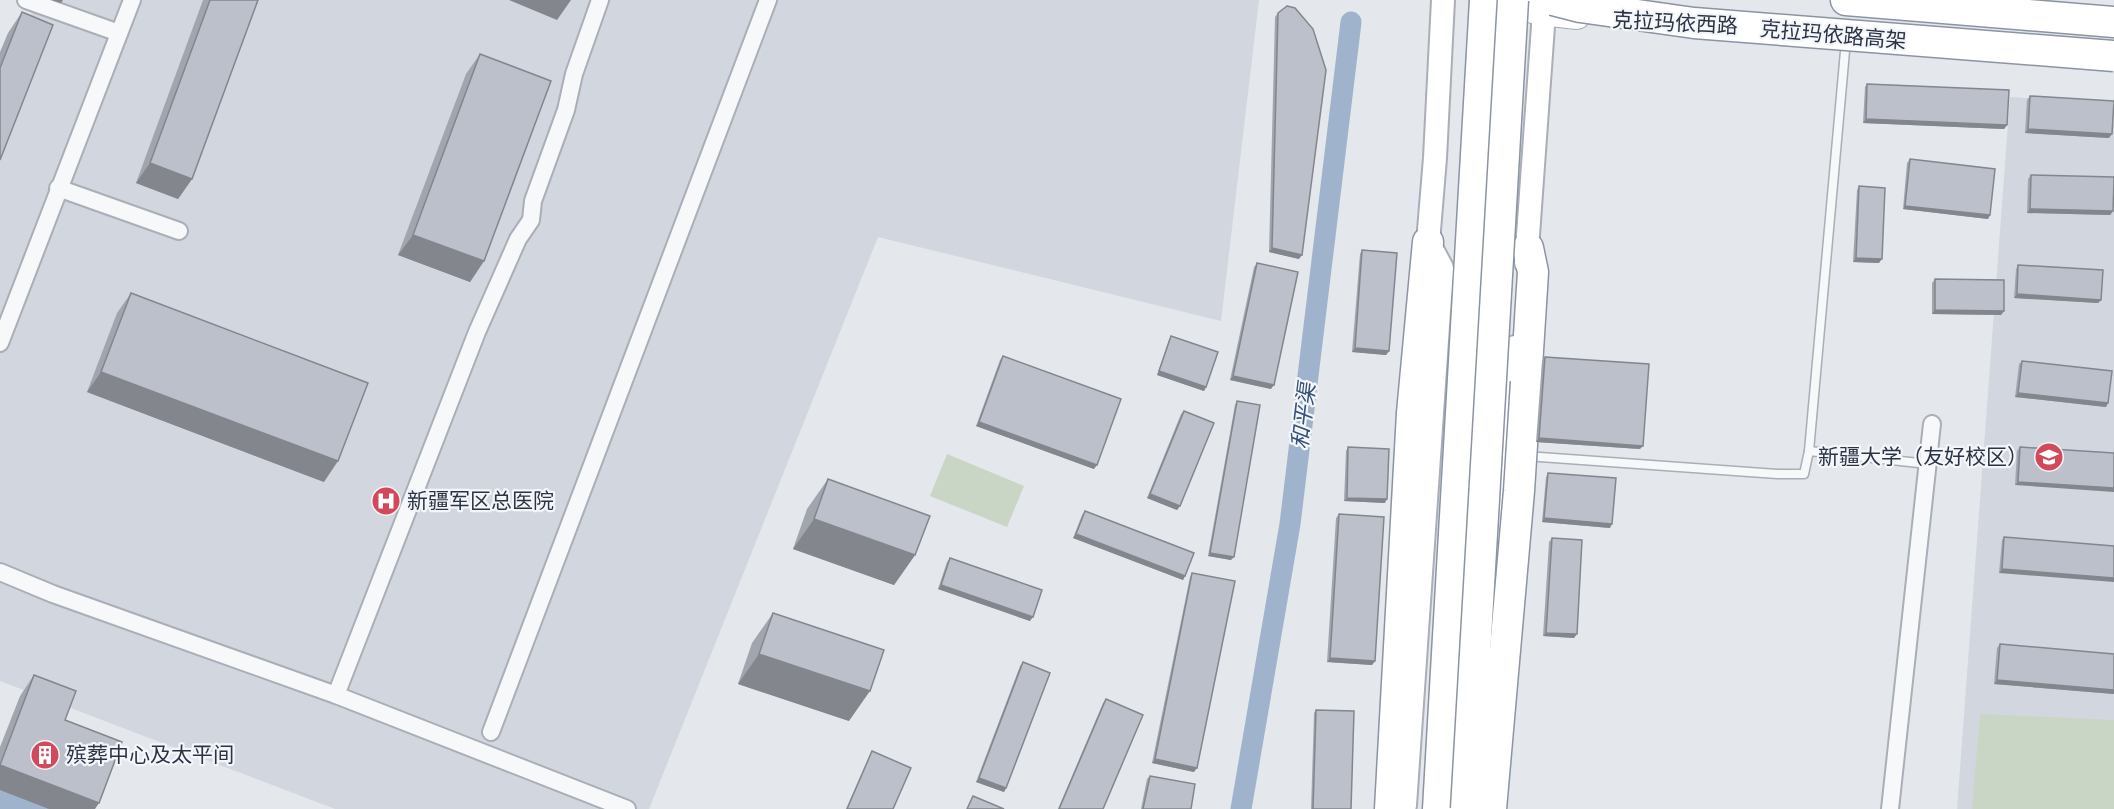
<svg xmlns="http://www.w3.org/2000/svg" width="2114" height="809" font-family="Jost,'Noto Sans SC',sans-serif">
  <style>
    .built { fill: #d2d6de }
    .grass { fill: #c9d6c5 }
    .lines { fill: none; stroke-linecap: round; stroke-linejoin: round }
    .canal { stroke: #9fb4cc; stroke-width: 21 }
    .river { stroke: #9fb4cc; stroke-width: 36 }
    .lane-casing { stroke: #a9aeb7; stroke-width: 11 }
    .street-casing { stroke: #a9aeb7; stroke-width: 20 }
    .secondary-casing { stroke: #a9aeb7; stroke-width: 26 }
    .primary-casing { stroke: #a3abb8; stroke-width: 28 }
    .highway-casing { stroke: #8b94a3; stroke-width: 33 }
    .lane { stroke: #f7f8fa; stroke-width: 8 }
    .street { stroke: #f7f8fa; stroke-width: 16 }
    .secondary { stroke: #fff; stroke-width: 22 }
    .primary { stroke: #fff; stroke-width: 26 }
    .highway { stroke: #fff; stroke-width: 30 }
    .highway-bridge-casing { stroke: #8b94a3; stroke-width: 33; stroke-linecap: butt }
    .highway-bridge { stroke: #fff; stroke-width: 30 }
    .wall { fill: #a1a5ae }
    .shaded-wall { fill: #83868d }
    .building { fill: #bbc0ca; stroke: #83868d; stroke-width: 1.5 }
    .labels { text-anchor: middle; dominant-baseline: central; stroke-width: 4.5; stroke-linejoin: round; paint-order: stroke }
    .street-label { font-size: 21px; fill: #2b3445; stroke: #f4f6f9 }
    .poi-label { font-size: 21px; fill: #2b3445; stroke: #f4f6f9; text-anchor: start }
    .water-label { font-size: 22px; font-style: italic; fill: #34527a; stroke: #f4f6f9 }
  </style>
  <rect width="100%" height="100%" fill="#e4e7ec"/>
  <!-- built -->
  <g class="built">
    <path d="M36,0H1259L1221,321L878,237L649,809H335L0,681V99Z"/>
    <path d="M2010,97L2114,104V809H1957Z"/>
  </g>
  <!-- grass -->
  <g class="grass">
    <path d="M947,454L1024,486L1007,527L930,496Z"/>
    <path d="M1980,714L2114,720V809H1972Z"/>
  </g>
  <g class="lines">
    <!-- canal -->
    <path class="canal" d="M1241,809L1290,524L1351,22"/>
    <!-- river -->
    <path class="river" d="M0,792L35,809"/>
    <!-- lane casing -->
    <g class="lane-casing">
      <g id="lane">
        <path d="M1809,451L1846,40"/>
        <path d="M1526,456L1777,474H1804L1809,451L1928,464"/>
      </g>
    </g>
    <!-- street casing -->
    <g class="street-casing">
      <g id="street">
        <path d="M26,0L119,33"/>
        <path d="M58,188L179,231"/>
        <path d="M0,343L132,0"/>
        <path d="M0,572L53,594L336,695L627,809"/>
        <path d="M336,695L477,332L518,239L531,220L533,201L566,110L574,74L600,0"/>
        <path d="M491,732L768,0"/>
        <path d="M1890,809L1932,424"/>
      </g>
    </g>
    <!-- secondary casing -->
    <g class="secondary-casing">
      <g id="secondary">
        <path d="M1526,263L1543,26V0"/>
        <path d="M1497,592L1501,454L1515,347"/>
        <path d="M1405,805L1442,268L1428,242L1435,158L1443,0"/>
      </g>
    </g>
    <!-- primary casing -->
    <g class="primary-casing">
      <path id="primary" d="M1495,1L1542,12L1577,16"/>
    </g>
    <!-- highway casing -->
    <g class="highway-casing">
      <g id="highway">
        <path d="M1846,0L2114,22"/>
        <path d="M1526,382L1533,272L1528,248"/>
        <path d="M1390,809L1412,413L1428,242"/>
        <path d="M1438,809L1485,0"/>
      </g>
    </g>
    <!-- lane -->
    <use href="#lane" class="lane"/>
    <!-- street -->
    <use href="#street" class="street"/>
    <!-- secondary -->
    <use href="#secondary" class="secondary"/>
    <!-- primary -->
    <use href="#primary" class="primary"/>
    <!-- highway -->
    <use href="#highway" class="highway"/>
    <!-- highway-bridge casing -->
    <g class="highway-bridge-casing">
      <g id="highway-bridge">
        <path d="M1553,0L1580,7L1694,23L2114,56"/>
        <path d="M1466,809L1513,0"/>
        <path d="M1491,809L1519,491L1526,382"/>
      </g>
    </g>
    <!-- highway-bridge -->
    <use href="#highway-bridge" class="highway-bridge"/>
  </g>
  <!-- wall -->
  <g class="wall">
    <path d="M203,0H258L192,179L178,199L136,183Z"/>
    <path d="M22,12L0,160V52L8,33Z"/>
    <path d="M1278,13L1299,259L1269,252L1275,17Z"/>
    <path d="M480,54L484,261L470,282L398,255L466,74Z"/>
    <path d="M1867,84L2007,125L2004,129L1863,123L1865,87Z"/>
    <path d="M2030,96L2109,138L2025,133L2027,100Z"/>
    <path d="M1910,159L1990,215L1988,219L1903,209L1907,163Z"/>
    <path d="M2031,175L2113,211L2110,215L2027,213L2028,179Z"/>
    <path d="M1859,186L1879,263L1853,262L1857,190Z"/>
    <path d="M1362,250L1389,351L1386,355L1352,352L1360,254Z"/>
    <path d="M1257,263L1271,389L1230,380L1254,267Z"/>
    <path d="M2018,265L2101,300L2098,303L2014,298L2016,269Z"/>
    <path d="M1935,279L2004,311L2001,315L1932,314V283Z"/>
    <path d="M131,293L324,482L87,392L117,313Z"/>
    <path d="M1171,336L1206,387L1204,391L1157,375L1169,340Z"/>
    <path d="M1003,356L1094,469L976,426L1000,360Z"/>
    <path d="M1545,357L1640,449L1536,442L1542,361Z"/>
    <path d="M2022,361L2106,407L2015,397L2019,364Z"/>
    <path d="M1237,401L1231,560L1208,556L1235,405Z"/>
    <path d="M1184,411L1180,506L1177,510L1147,498L1181,414Z"/>
    <path d="M1348,447L1385,503L1344,501L1346,451Z"/>
    <path d="M2020,447L2114,453L2015,485L2017,451Z"/>
    <path d="M1548,473L1610,528L1542,522L1546,477Z"/>
    <path d="M828,479L915,555L894,585L793,549L807,509Z"/>
    <path d="M1085,511L1185,576L1183,580L1073,538L1082,515Z"/>
    <path d="M1339,514L1375,661L1372,665L1327,662L1336,518Z"/>
    <path d="M2004,537L2114,546L1999,573L2002,540Z"/>
    <path d="M1552,538L1574,638L1543,636L1549,542Z"/>
    <path d="M950,558L1030,621L938,589L947,562Z"/>
    <path d="M1192,573L1194,772L1152,763L1190,577Z"/>
    <path d="M773,613L849,721L738,684L752,643Z"/>
    <path d="M2000,644L2114,654V694L1994,684L1997,648Z"/>
    <path d="M1023,662L1006,788L1004,792L976,782L1020,666Z"/>
    <path d="M34,675L49,809L0,790V747L20,696Z"/>
    <path d="M1106,699L1103,809H1058L1103,703Z"/>
    <path d="M1316,710L1351,809H1311L1314,713Z"/>
    <path d="M872,751L893,809H846L870,755Z"/>
    <path d="M1150,776L1191,809H1141L1147,779Z"/>
  </g>
  <!-- shaded-wall -->
  <g class="shaded-wall">
    <path d="M52,0H63L61,3Z"/>
    <path d="M509,0H571L557,20Z"/>
    <path d="M1866,119L2007,125L2004,129L1863,123Z"/>
    <path d="M2028,129L2112,134L2109,138L2025,133Z"/>
    <path d="M150,163L192,179L178,199L136,183Z"/>
    <path d="M1905,206L1990,215L1988,219L1903,209Z"/>
    <path d="M2030,209L2113,211L2110,215L2027,213Z"/>
    <path d="M413,235L484,261L470,282L398,255Z"/>
    <path d="M1272,248L1302,255L1299,259L1269,252Z"/>
    <path d="M1856,258L1882,259L1879,263L1853,262Z"/>
    <path d="M2017,294L2101,300L2098,303L2014,298Z"/>
    <path d="M1935,310L2004,311L2001,315L1932,314Z"/>
    <path d="M1355,348L1389,351L1386,355L1352,352Z"/>
    <path d="M1159,371L1206,387L1204,391L1157,375Z"/>
    <path d="M101,372L338,461L324,482L87,392Z"/>
    <path d="M1233,376L1274,385L1271,389L1230,380Z"/>
    <path d="M2018,393L2108,403L2106,407L2015,397Z"/>
    <path d="M979,422L1097,465L1094,469L976,426Z"/>
    <path d="M1539,438L1643,446L1640,449L1536,442Z"/>
    <path d="M2018,482L2114,488V492L2015,485Z"/>
    <path d="M1150,494L1180,506L1177,510L1147,498Z"/>
    <path d="M1347,498L1387,499L1385,503L1344,501Z"/>
    <path d="M1544,518L1612,524L1610,528L1542,522Z"/>
    <path d="M814,519L915,555L894,585L793,549Z"/>
    <path d="M1076,534L1185,576L1183,580L1073,538Z"/>
    <path d="M1210,553L1234,557L1231,560L1208,556Z"/>
    <path d="M2002,569L2114,578V582L1999,573Z"/>
    <path d="M941,585L1033,617L1030,621L938,589Z"/>
    <path d="M1546,633L1577,634L1574,638L1543,636Z"/>
    <path d="M759,654L870,691L849,721L738,684Z"/>
    <path d="M1330,658L1375,661L1372,665L1327,662Z"/>
    <path d="M1997,680L2114,690V694L1994,684Z"/>
    <path d="M1155,759L1197,768L1194,772L1152,763Z"/>
    <path d="M0,765L99,803L95,809H49L0,790Z"/>
    <path d="M979,778L1006,788L1004,792L976,782Z"/>
  </g>
  <!-- building -->
  <g class="building">
    <path d="M210,0H258L192,179L150,163Z"/>
    <path d="M1287,6L1295,8L1313,29L1326,70L1302,255L1272,248L1278,13Z"/>
    <path d="M22,12L53,25L0,160V68Z"/>
    <path d="M480,54L551,81L484,261L413,235Z"/>
    <path d="M1867,84L2009,90L2007,125L1866,119Z"/>
    <path d="M2030,96L2114,101L2112,134L2028,129Z"/>
    <path d="M1910,159L1995,169L1990,215L1905,206Z"/>
    <path d="M2031,175L2114,177L2113,211L2030,209Z"/>
    <path d="M1859,186L1885,188L1882,259L1856,258Z"/>
    <path d="M1362,250L1397,253L1389,351L1355,348Z"/>
    <path d="M1257,263L1298,272L1274,385L1233,376Z"/>
    <path d="M2018,265L2103,270L2101,300L2017,294Z"/>
    <path d="M1935,279L2004,280V311L1935,310Z"/>
    <path d="M131,293L368,383L338,461L101,372Z"/>
    <path d="M1171,336L1218,352L1206,387L1159,371Z"/>
    <path d="M1003,356L1121,399L1097,465L979,422Z"/>
    <path d="M1545,357L1649,364L1643,446L1539,438Z"/>
    <path d="M2022,361L2112,371L2108,403L2018,393Z"/>
    <path d="M1237,401L1260,405L1234,557L1210,553Z"/>
    <path d="M1184,411L1214,423L1180,506L1150,494Z"/>
    <path d="M1348,447L1389,449L1387,499L1347,498Z"/>
    <path d="M2020,447L2114,453V488L2018,482Z"/>
    <path d="M1548,473L1616,478L1612,524L1544,518Z"/>
    <path d="M828,479L930,516L915,555L814,519Z"/>
    <path d="M1085,511L1194,553L1185,576L1076,534Z"/>
    <path d="M1339,514L1384,517L1375,661L1330,658Z"/>
    <path d="M2004,537L2114,546V578L2002,569Z"/>
    <path d="M1552,538L1582,540L1577,634L1546,633Z"/>
    <path d="M950,558L1042,590L1033,617L941,585Z"/>
    <path d="M1192,573L1235,581L1197,768L1155,759Z"/>
    <path d="M773,613L884,650L870,691L759,654Z"/>
    <path d="M2000,644L2114,654V690L1997,680Z"/>
    <path d="M1023,662L1050,673L1006,788L979,778Z"/>
    <path d="M34,675L76,691L65,720L122,742L99,803L0,765Z"/>
    <path d="M1106,699L1143,715L1103,809H1059Z"/>
    <path d="M1316,710L1354,711L1351,809H1313Z"/>
    <path d="M872,751L911,768L893,809H847Z"/>
    <path d="M1150,776L1195,784L1191,809H1143Z"/>
    <path d="M973,796L1004,809H967Z"/>
  </g>
  <!-- icons -->
  <defs>
    <g id="school-disc" transform="scale(1.5)"><circle r="9.5" fill="#d1495b" stroke="#f4f6f9"/><path d="M0-5L7-2L0 1L-7-2ZM-4 1L0 2.5L4 1V4Q0 6-4 4Z" fill="#fff"/></g>
    <g id="hospital-disc" transform="scale(1.5)"><circle r="9.5" fill="#d1495b" stroke="#f4f6f9"/><path d="M-5-5h3v3.5h4V-5h3V5h-3V1.5h-4V5h-3Z" fill="#fff"/></g>
    <g id="building-disc" transform="scale(1.5)"><circle r="9.5" fill="#d1495b" stroke="#f4f6f9"/><path d="M-4-6H4V6H1V3H-1V6H-4ZM-2.5-4.3h1.7v1.8h-1.7ZM.8-4.3h1.7v1.8H.8ZM-2.5-1h1.7V.8h-1.7ZM.8-1h1.7V.8H.8Z" fill="#fff"/></g>
  </defs>
  <g fill-rule="evenodd">
    <use href="#school-disc" x="2049" y="457"/>
    <use href="#hospital-disc" x="386" y="501"/>
    <use href="#building-disc" x="45" y="755"/>
  </g>
  <g class="labels">
    <!-- street labels -->
    <g class="street-label">
      <text transform="translate(1675 23) rotate(3)">克拉玛依西路</text>
      <text transform="translate(1833 35) rotate(5)">克拉玛依路高架</text>
    </g>
    <!-- poi labels -->
    <g class="poi-label">
      <text x="2028" y="457" text-anchor="end">新疆大学（友好校区）</text>
      <text x="407" y="501">新疆军区总医院</text>
      <text x="66" y="755">殡葬中心及太平间</text>
    </g>
    <!-- water labels -->
    <g class="water-label">
      <text transform="translate(1303 416) rotate(-83)">和平渠</text>
    </g>
  </g>
</svg>
